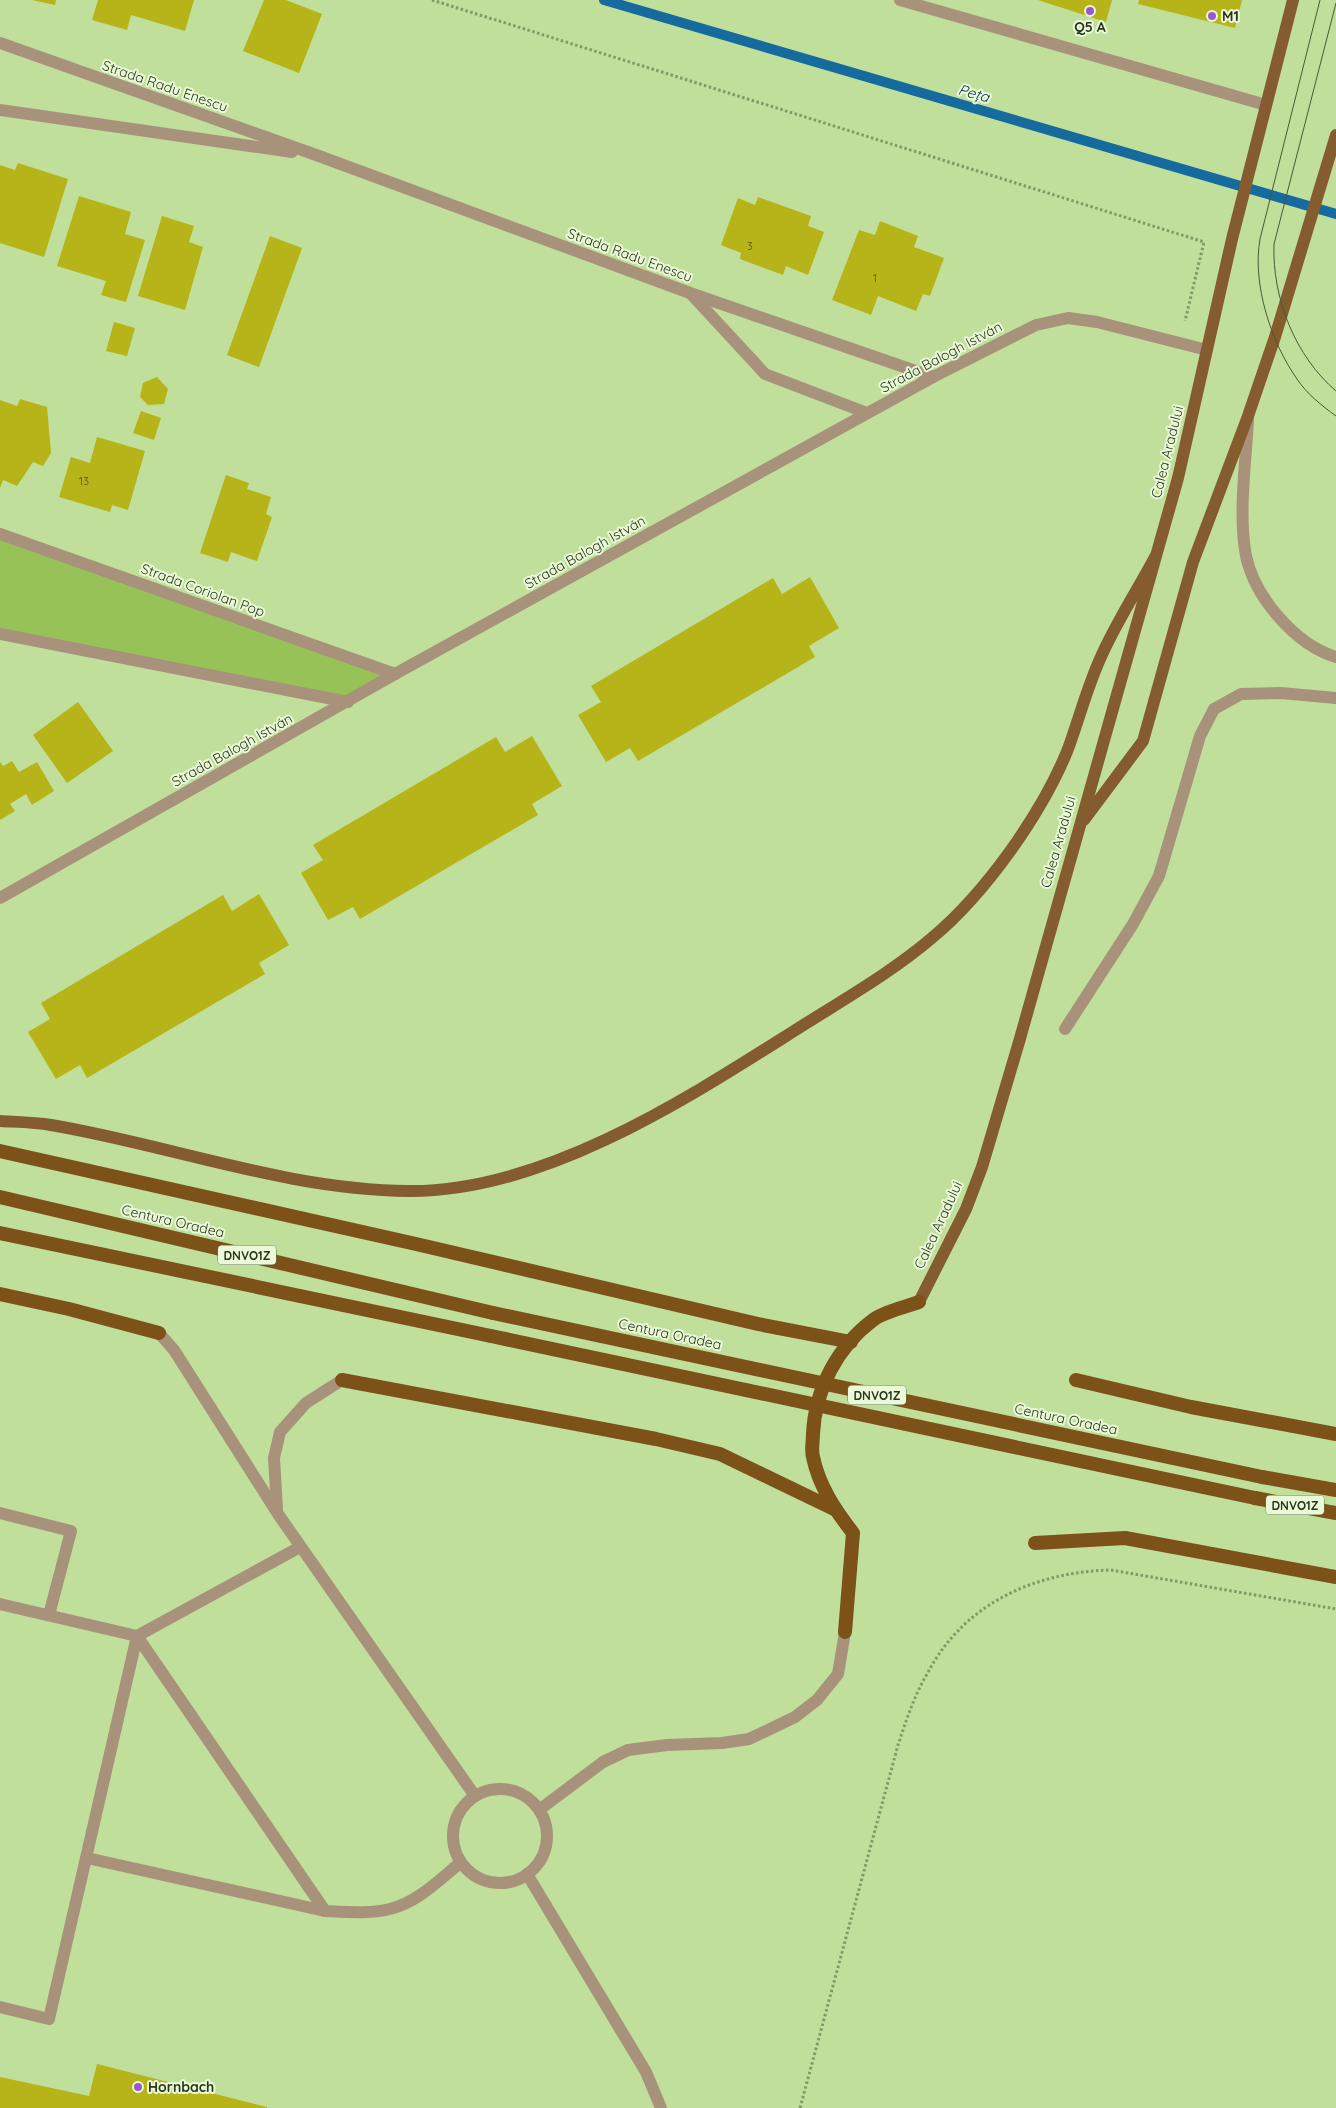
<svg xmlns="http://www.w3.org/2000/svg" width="1336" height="2108" font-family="Quicksand,sans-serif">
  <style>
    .green { fill: #96c258 }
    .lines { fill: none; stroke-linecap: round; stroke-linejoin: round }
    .stream { stroke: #156b9d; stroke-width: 10 }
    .building { fill: #b7b41a }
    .path { stroke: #829966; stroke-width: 3; stroke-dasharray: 2.5 2.5; stroke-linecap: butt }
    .service { stroke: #a9927b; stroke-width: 12 }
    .minor { stroke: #a9927b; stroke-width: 12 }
    .primary { stroke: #845c2e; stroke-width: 12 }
    .trunk { stroke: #7c5218; stroke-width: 14 }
    .tram { stroke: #495935; stroke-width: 1 }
    .trunk-bridge { stroke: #7c5218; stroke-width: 14 }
    .poi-dot { fill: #9b58cd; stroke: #eafad8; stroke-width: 2 }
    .labels { text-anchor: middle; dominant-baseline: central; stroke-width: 4; stroke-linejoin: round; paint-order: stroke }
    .number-label { font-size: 11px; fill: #4d561b }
    .shield { fill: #eafad8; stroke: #647154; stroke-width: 1 }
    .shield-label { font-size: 12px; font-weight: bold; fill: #2a361b }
    .poi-label { font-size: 14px; font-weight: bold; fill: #2a361b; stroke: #eafad8; text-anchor: start }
    .street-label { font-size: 14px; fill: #2a361b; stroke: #eafad8 }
    .water-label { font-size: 15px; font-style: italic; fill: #063051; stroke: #eafad8 }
  </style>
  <rect width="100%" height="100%" fill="#c0df9b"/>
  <!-- green -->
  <path class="green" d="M0,534L395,674L348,702L0,634Z"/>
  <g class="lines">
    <!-- stream -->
    <path class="stream" d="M604,0L1336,214"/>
  </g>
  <!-- building -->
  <g class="building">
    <path d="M32,0H56L55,5Z"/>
    <path d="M98,0H194L185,31L131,15L127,30L92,20Z"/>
    <path d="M264,0H286L322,14L299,73L243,51Z"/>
    <path d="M1038,0H1112L1106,22Z"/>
    <path d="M1139,0H1242L1235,28L1138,4Z"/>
    <path d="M18,163L68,179L44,257L0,243V165L15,170Z"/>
    <path d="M79,196L131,212L125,234L145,240L126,302L101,295L106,281L57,266Z"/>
    <path d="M758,197L811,216L808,226L824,232L808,275L786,266L783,275L740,259L741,253L721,245L738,198L755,205Z"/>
    <path d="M162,216L194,226L189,242L203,247L185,310L138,296Z"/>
    <path d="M880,221L918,236L914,247L944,258L930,296L923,294L916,311L878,296L871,315L832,300L859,230L875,235Z"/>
    <path d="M270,236L302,248L259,367L227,355Z"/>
    <path d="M114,322L135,328L127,356L106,351Z"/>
    <path d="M157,377L168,389L164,404L148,405L140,397L143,383Z"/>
    <path d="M20,399L47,407L51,453L43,466L33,462L17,486L3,480L0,488V400L17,406Z"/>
    <path d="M141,411L161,418L154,440L133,433Z"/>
    <path d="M97,437L145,451L128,510L112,505L110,512L59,497L71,457L90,463Z"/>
    <path d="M226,475L249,483L247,489L271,497L266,514L272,517L257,561L231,552L228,562L200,553Z"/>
    <path d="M810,577L839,628L809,646L815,657L638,761L630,748L606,762L578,715L601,702L591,686L773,578L782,594Z"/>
    <path d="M78,702L113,751L67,783L33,735Z"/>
    <path d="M532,736L562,786L532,804L538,815L360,919L353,907L328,920L301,873L323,860L313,845L496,737L505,752Z"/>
    <path d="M12,761L19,772L37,762L54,791L32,805L26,794L10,804L15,811L0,820V762L3,766Z"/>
    <path d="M259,894L289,945L259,963L265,974L87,1078L80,1065L56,1079L28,1032L50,1019L41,1003L223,895L232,911Z"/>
    <path d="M97,2064L267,2107V2108H0V2077L89,2096Z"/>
  </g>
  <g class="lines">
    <!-- path -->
    <g class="path">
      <path d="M432,0L1204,242L1185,321"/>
      <path d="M800,2108L898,1745C906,1721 914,1696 927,1674C964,1603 1035,1572 1111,1570L1336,1609"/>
    </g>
    <!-- service -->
    <g class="service">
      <path d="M1248,419C1246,462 1238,514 1246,556C1255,598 1296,645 1336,657"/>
      <path d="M1065,1029L1133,924L1159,876L1200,736L1214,709L1241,694L1281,693L1336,698"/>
      <path d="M159,1333L174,1350L278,1514L475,1796"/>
      <path d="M277,1509L274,1458L280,1432L306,1403L342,1380"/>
      <path d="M0,1513L71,1531L49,1615"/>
      <path d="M0,1604L137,1636L300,1547"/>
      <path d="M137,1636L325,1911"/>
      <circle cx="500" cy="1836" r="47"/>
      <path d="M539,1810L603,1762L628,1750L667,1745L722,1743L749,1739L795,1717L817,1700L838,1674L845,1632"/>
      <path d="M87,1858L325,1911C346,1912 370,1914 390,1909C418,1902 439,1880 460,1863"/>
      <path d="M527,1874L646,2072L661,2108"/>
      <path d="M0,2007L49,2019L137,1636"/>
    </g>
    <!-- minor -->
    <g class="minor">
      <path d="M900,0L1266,105"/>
      <path d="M0,43L319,156L690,293L933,377"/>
      <path d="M0,110L292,152"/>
      <path d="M692,295L765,374L867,413"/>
      <path d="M0,534L395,674"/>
      <path d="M0,634L348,702"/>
      <path d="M0,898L395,674L933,377L1036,325L1068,318L1097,322L1207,350"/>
    </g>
    <!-- primary -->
    <g class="primary">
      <path d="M1084,820L1143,741L1193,562L1248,416L1275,337L1336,135"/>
      <path d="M0,1121C17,1122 34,1122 51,1125C170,1145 287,1190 409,1191C543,1192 685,1100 794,1031C841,1001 891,973 933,937C963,912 988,882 1011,850C1033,819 1054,784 1068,749C1079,719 1087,688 1100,659C1115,624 1137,591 1155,557"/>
      <path d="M919,1302L966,1209L982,1167L1019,1042L1178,478L1232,239L1293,0"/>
    </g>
    <!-- trunk -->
    <g class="trunk">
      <path d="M0,1151L416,1244L758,1324L851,1342"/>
      <path d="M0,1197L493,1313"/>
      <path d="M0,1233L491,1336"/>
      <path d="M0,1294L69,1309L159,1333"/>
      <path d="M342,1380L656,1439L720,1454L834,1509"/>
      <path d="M1076,1380L1191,1407L1336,1434"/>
      <path d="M1262,1477L1336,1490"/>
      <path d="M1255,1498L1336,1513"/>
      <path d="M1035,1543L1125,1538L1336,1577"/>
      <path d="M845,1632L853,1533C835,1510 819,1486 813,1457C811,1450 813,1441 813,1434C815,1390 837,1347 873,1320C883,1312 906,1307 919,1302"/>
    </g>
    <!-- tram -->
    <g class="tram">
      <path d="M1320,0L1260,239C1252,284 1271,342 1297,379C1307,394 1321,405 1336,416"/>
      <path d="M1336,3L1274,244C1272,298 1295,356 1336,391"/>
    </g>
    <!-- trunk-bridge -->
    <g class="trunk-bridge">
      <path d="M493,1313L1262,1477"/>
      <path d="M491,1336L1255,1498"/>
    </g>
  </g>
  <!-- markers -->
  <g class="poi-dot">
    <circle cx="1090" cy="11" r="5"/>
    <circle cx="1212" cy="16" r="5"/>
    <circle cx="138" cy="2087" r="5"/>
  </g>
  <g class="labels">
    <!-- number labels -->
    <g class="number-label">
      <text x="750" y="246">3</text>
      <text x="875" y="278">1</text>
      <text x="84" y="481">13</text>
    </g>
    <!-- shield labels -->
    <g class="shield">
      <rect x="218" y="1245.5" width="58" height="19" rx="4"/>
      <rect x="848" y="1385.5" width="58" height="19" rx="4"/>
      <rect x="1266" y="1495.5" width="58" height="19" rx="4"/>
    </g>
    <g class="shield-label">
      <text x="247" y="1255">DNVO1Z</text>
      <text x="877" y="1395">DNVO1Z</text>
      <text x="1295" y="1505">DNVO1Z</text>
    </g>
    <!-- poi labels -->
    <g class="poi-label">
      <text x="1222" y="16">M1</text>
      <text x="1090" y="27" text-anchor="middle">Q5 A</text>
      <text x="148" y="2087">Hornbach</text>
    </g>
    <!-- street labels -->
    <g class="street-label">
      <text transform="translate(165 86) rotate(19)">Strada Radu Enescu</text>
      <text transform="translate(630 255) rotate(20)">Strada Radu Enescu</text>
      <text transform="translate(941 357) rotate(-28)">Strada Balogh István</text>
      <text transform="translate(1167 452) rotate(-76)">Calea Aradului</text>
      <text transform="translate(585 552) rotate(-29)">Strada Balogh István</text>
      <text transform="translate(203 590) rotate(20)">Strada Coriolan Pop</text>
      <text transform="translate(232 750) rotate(-29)">Strada Balogh István</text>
      <text transform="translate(1058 842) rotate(-74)">Calea Aradului</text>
      <text transform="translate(173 1221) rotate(13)">Centura Oradea</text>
      <text transform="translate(938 1225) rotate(-65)">Calea Aradului</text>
      <text transform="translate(670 1334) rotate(12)">Centura Oradea</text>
      <text transform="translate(1066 1419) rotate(12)">Centura Oradea</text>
    </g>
    <!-- water labels -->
    <g class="water-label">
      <text transform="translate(974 93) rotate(16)">Peța</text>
    </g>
  </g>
</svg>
